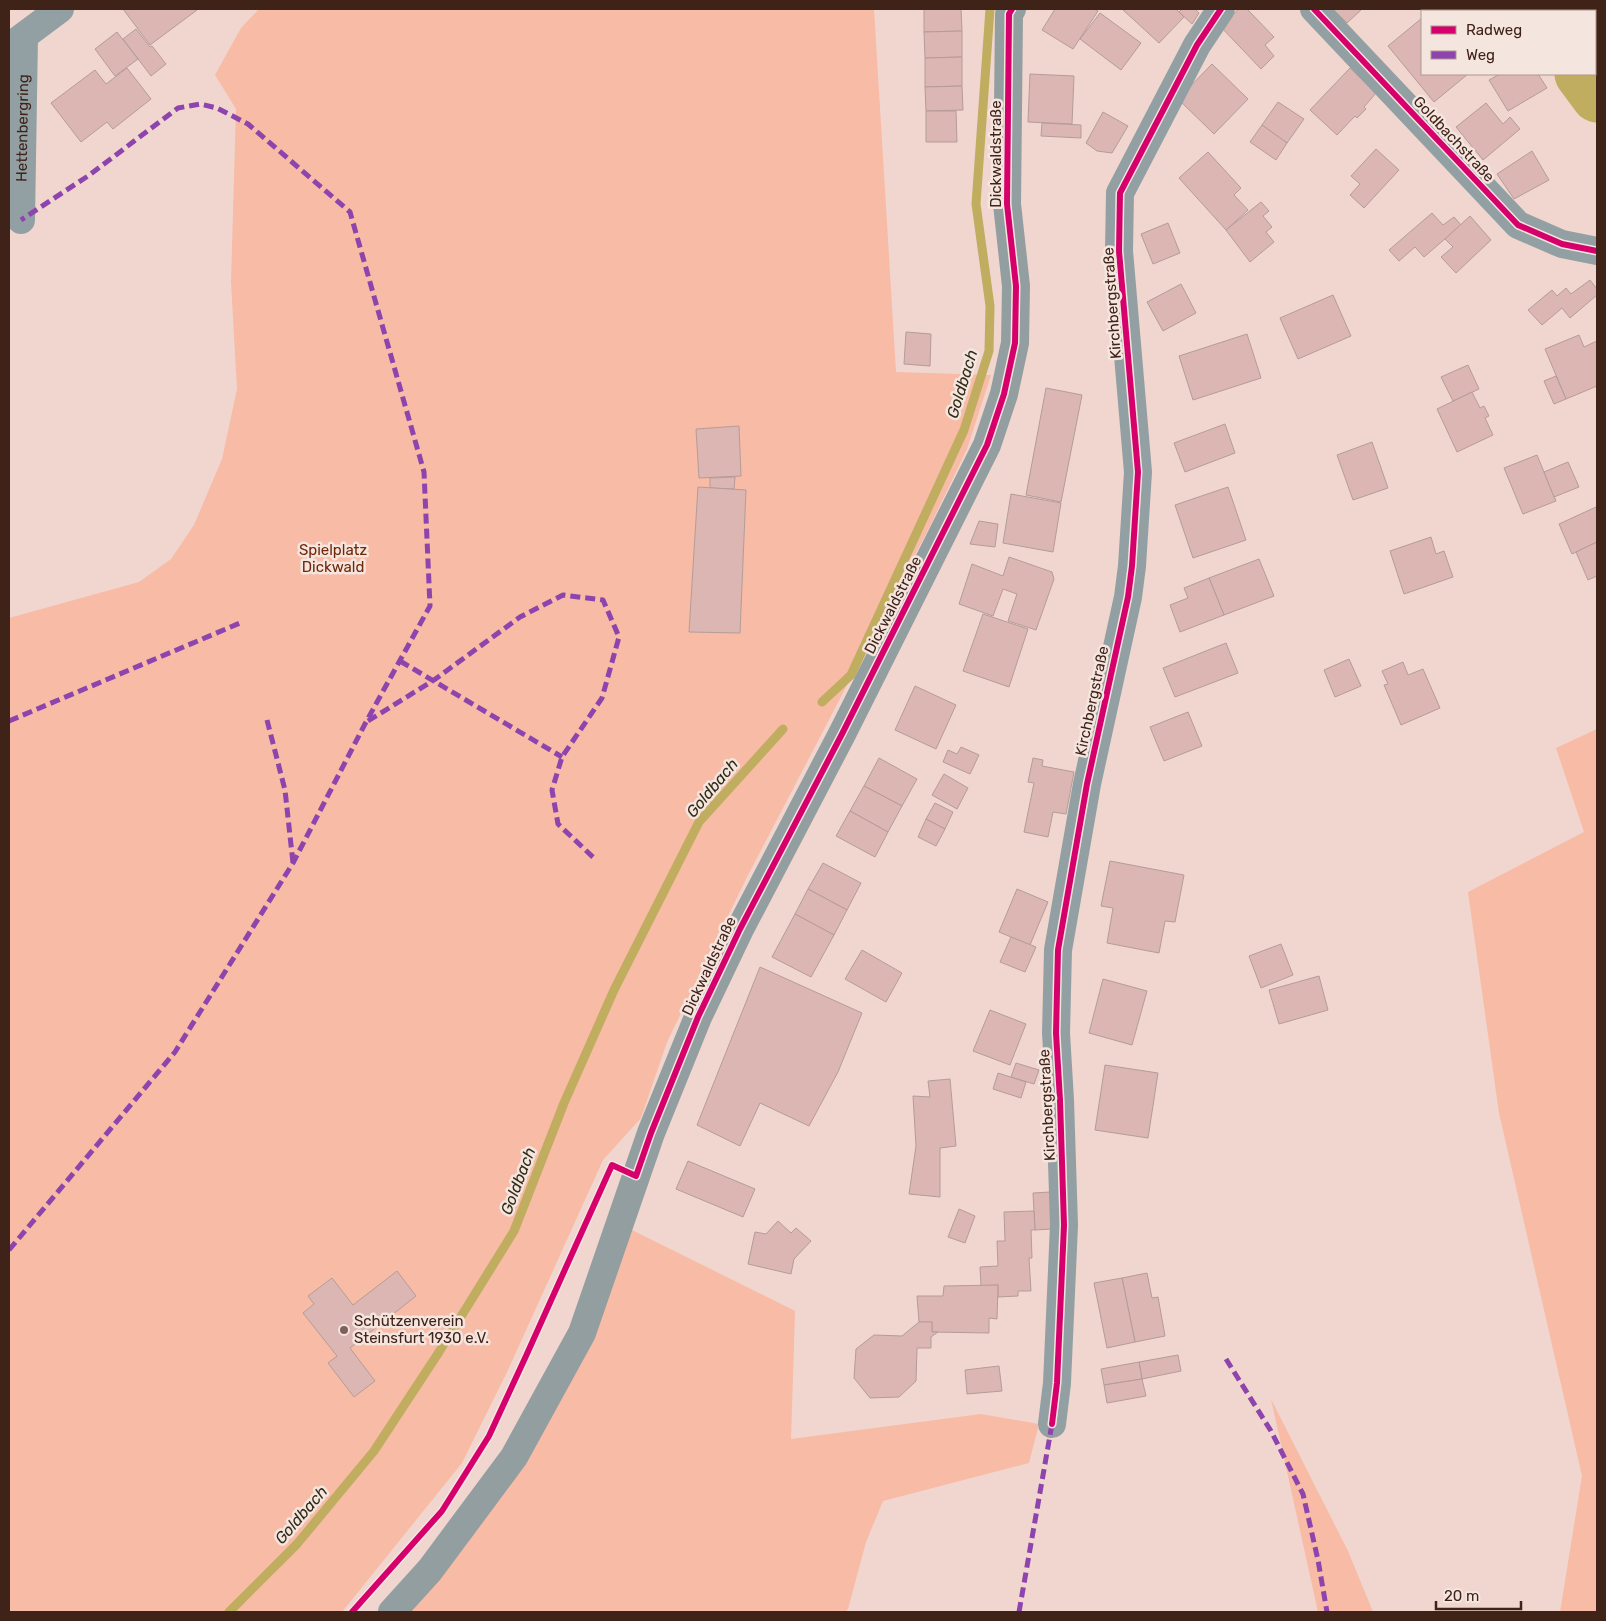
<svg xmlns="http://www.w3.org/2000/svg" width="1606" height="1621" font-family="Rubik,sans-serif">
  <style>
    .green { fill: #f7bba6 }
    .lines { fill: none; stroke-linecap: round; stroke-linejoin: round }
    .stream { stroke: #c0ad5f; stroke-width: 9 }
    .river { stroke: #c0ad5f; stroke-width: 51 }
    .building { fill: #dbb6b3; stroke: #b59c98 }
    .street { stroke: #92a0a4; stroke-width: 28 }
    .secondary { stroke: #939ea0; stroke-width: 28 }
    .quiet { stroke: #8e44ad; stroke-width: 5; stroke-dasharray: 10 5; stroke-linecap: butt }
    .cycleway-casing { stroke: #f5e5df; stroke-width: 9 }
    .cycleway { stroke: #d6006c; stroke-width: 6 }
    .poi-dot { fill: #7d6158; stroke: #f5e5df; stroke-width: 2 }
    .labels { text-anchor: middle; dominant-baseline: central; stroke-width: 5; stroke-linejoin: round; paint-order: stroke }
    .street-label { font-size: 15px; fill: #3f2218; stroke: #f5e5df }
    .park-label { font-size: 15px; fill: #712707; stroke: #f5e5df }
    .poi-label { font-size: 15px; fill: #3f2218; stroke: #f5e5df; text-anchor: start }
    .water-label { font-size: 16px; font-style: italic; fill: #2e2a14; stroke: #f5e5df }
  </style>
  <rect width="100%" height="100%" fill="#f0d6ce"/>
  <!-- green -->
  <g class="green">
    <path d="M259,9H874L896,372L991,375L967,449L929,528L747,877L667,1042L641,1118L603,1160L508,1370L462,1463L342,1612H9V618L139,582L171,559L194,525L222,459L237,389L231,282L236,109L215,75L241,28Z"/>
    <path d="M1597,729V1612H1560L1582,1476L1499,1113L1468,892L1584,832L1556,748Z"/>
    <path d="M628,1228L795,1311L791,1439L981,1414L1039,1424L1029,1463L883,1501L866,1542L848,1609L845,1612H408L504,1493Z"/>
    <path d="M1271,1399L1348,1551L1373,1612H1318Z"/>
  </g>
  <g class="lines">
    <!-- stream -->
    <g class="stream">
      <path d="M822,702L851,675L964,430L989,351L990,306L976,204L990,9"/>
      <path d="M229,1612L297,1544L374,1451L439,1352L514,1231L564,1103L614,990L699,822L783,729"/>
    </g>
    <!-- river -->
    <g class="river">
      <path d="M1532,9L1534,11"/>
      <path d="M1580,74L1597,97"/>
    </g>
  </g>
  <!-- building -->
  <g class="building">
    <path d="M123,9H196L197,10L150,45Z"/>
    <path d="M924,9H961L962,31L924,32Z"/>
    <path d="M1055,9H1094L1098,11L1073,49L1042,30Z"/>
    <path d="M1122,9H1176L1184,17L1159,43Z"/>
    <path d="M1182,9H1195L1199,13L1192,24L1179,12Z"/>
    <path d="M1239,9H1247L1274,37L1265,45L1274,56L1261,69L1220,26Z"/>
    <path d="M1333,9H1362L1347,23Z"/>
    <path d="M1100,13L1141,43L1121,70L1080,39Z"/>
    <path d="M1422,18V74H1468L1434,102L1388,46Z"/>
    <path d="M136,29L150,47L152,46L166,64L151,76L123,39Z"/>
    <path d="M962,31V57L925,58L924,32Z"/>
    <path d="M117,32L138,59L115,76L95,49Z"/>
    <path d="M962,57V86L925,87V58Z"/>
    <path d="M1212,64L1248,99L1214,134L1178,99Z"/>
    <path d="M127,68L151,99L113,129L107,122L81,142L51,103L95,70L106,84Z"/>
    <path d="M1350,68L1376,93L1364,107L1366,109L1357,118L1355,116L1337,135L1310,110Z"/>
    <path d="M1030,74L1074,76L1072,124L1028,122Z"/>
    <path d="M1500,74H1538L1547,88L1508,111L1489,80Z"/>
    <path d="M962,86L963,110L926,111L925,87Z"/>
    <path d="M1278,102L1304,119L1287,143L1262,125Z"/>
    <path d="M1486,103L1503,124L1510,117L1520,129L1483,160L1456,127Z"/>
    <path d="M926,111H956L957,142H926Z"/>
    <path d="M1103,112L1128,126L1112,153L1097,151L1086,143Z"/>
    <path d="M1042,123L1081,125V138L1041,136Z"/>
    <path d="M1262,125L1287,143L1276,160L1250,142Z"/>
    <path d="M1376,149L1399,170L1364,208L1350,195L1360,184L1351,176Z"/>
    <path d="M1532,151L1549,180L1514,199L1497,174Z"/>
    <path d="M1208,152L1241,188L1234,195L1248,210L1226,230L1179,178Z"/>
    <path d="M1261,202L1269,211L1263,216L1272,227L1266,232L1274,242L1250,262L1226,230Z"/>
    <path d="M1432,213L1443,225L1454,217L1461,225L1424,257L1415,247L1399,261L1389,250Z"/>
    <path d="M1470,216L1491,240L1456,273L1441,257L1453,247L1445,239Z"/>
    <path d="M1168,223L1180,253L1153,264L1141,234Z"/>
    <path d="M1590,280L1597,289V295L1570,318L1562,308L1542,325L1528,310L1552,290L1557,296L1566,288L1571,294Z"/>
    <path d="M1181,284L1196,313L1163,331L1147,302Z"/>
    <path d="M1333,295L1351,336L1298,359L1280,318Z"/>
    <path d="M906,332L931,334L930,366L904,364Z"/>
    <path d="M1247,334L1261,378L1193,400L1179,356Z"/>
    <path d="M1579,335L1584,347L1597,341V386L1566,399L1545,349Z"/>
    <path d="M1468,365L1479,389L1453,401L1441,377Z"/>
    <path d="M1556,376L1566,399L1554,404L1544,381Z"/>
    <path d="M1046,388L1082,395L1061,502L1026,495Z"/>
    <path d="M1472,392L1480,408L1484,406L1489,416L1485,418L1493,435L1457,452L1437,409Z"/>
    <path d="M1225,424L1235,453L1185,472L1174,443Z"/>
    <path d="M739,426L741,476L699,478L696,429Z"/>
    <path d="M1372,442L1388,488L1353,500L1337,455Z"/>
    <path d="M1537,455L1556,501L1523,514L1504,468Z"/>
    <path d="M1568,462L1579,487L1554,497L1544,472Z"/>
    <path d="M735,477L734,489L710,488V478Z"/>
    <path d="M698,487L746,490L740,633L689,632Z"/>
    <path d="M1228,487L1246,540L1193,558L1175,505Z"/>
    <path d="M1011,494L1061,503L1053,552L1003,543Z"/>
    <path d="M1596,507L1597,511V542L1572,554L1559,524Z"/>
    <path d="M979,521L998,524L995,547L970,544Z"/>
    <path d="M1431,537L1436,554L1444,551L1453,577L1404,594L1390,551Z"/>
    <path d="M1597,542V576L1588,580L1576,552Z"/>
    <path d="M1009,557L1052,572L1054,579L1036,630L1008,621L1017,594L1003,589L993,616L959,604L972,564L1003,576Z"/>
    <path d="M1259,559L1274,596L1224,615L1209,578Z"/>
    <path d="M1209,578L1224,615L1180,632L1170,605L1188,598L1184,588Z"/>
    <path d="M983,614L1028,629L1009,687L963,671Z"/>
    <path d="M1226,643L1238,673L1175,697L1163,668Z"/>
    <path d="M1349,659L1361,686L1335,697L1324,670Z"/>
    <path d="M1403,662L1408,675L1423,669L1440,708L1401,725L1384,685L1388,684L1382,671Z"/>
    <path d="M915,686L956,705L936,749L895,730Z"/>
    <path d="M1188,712L1202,746L1164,761L1150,727Z"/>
    <path d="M961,747L979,755L970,774L943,762L948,750L957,754Z"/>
    <path d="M879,758L917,779L902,806L864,786Z"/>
    <path d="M1033,758L1043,760L1042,766L1074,772L1066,814L1053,812L1048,837L1024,832L1034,783L1028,782Z"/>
    <path d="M944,774L968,788L957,809L932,795Z"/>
    <path d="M864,786L902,806L888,832L850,811Z"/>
    <path d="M935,803L953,812L945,829L926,819Z"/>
    <path d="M850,811L888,832L875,857L836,836Z"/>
    <path d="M926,819L945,829L936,846L918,837Z"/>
    <path d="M1110,861L1184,875L1175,922L1165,921L1159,953L1107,943L1113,908L1101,906Z"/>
    <path d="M823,863L861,883L847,910L808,889Z"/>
    <path d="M808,889L847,910L834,935L795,914Z"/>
    <path d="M1017,889L1048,902L1030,945L999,932Z"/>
    <path d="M795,914L834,935L811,977L772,957Z"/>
    <path d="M1011,937L1036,947L1025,972L1000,962Z"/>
    <path d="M1281,944L1293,975L1261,988L1249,956Z"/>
    <path d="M862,950L902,973L886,1002L845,979Z"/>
    <path d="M760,967L862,1013L838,1072L809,1126L760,1103L740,1146L697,1125Z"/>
    <path d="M1319,976L1328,1010L1279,1024L1269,990Z"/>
    <path d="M1103,979L1147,991L1132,1045L1089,1033Z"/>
    <path d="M990,1010L1026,1024L1010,1065L973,1051Z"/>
    <path d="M1016,1063L1039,1070L1034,1084L1011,1077Z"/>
    <path d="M1105,1065L1158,1073L1148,1138L1095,1130Z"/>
    <path d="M998,1073L1026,1082L1021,1098L993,1089Z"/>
    <path d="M950,1079L956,1146L940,1148V1197L909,1194L916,1146L913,1096L930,1097L928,1081Z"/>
    <path d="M688,1161L755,1189L743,1217L676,1189Z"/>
    <path d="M1050,1192L1052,1229L1035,1230L1033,1193Z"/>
    <path d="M959,1209L975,1216L965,1243L948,1237Z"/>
    <path d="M1034,1211L1035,1230H1031L1032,1258H1029L1031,1291H1018V1296L998,1297V1285L981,1286L980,1267L998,1266L997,1241H1005L1004,1212Z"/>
    <path d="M778,1221L791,1233L796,1228L811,1241L794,1259L791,1274L748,1264L755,1232L766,1234Z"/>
    <path d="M397,1271L416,1296L350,1348L375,1381L354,1397L328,1363L337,1356L303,1313L314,1304L308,1296L332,1278L353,1305Z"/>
    <path d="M1147,1273L1152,1298L1158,1297L1165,1336L1135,1342L1122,1278Z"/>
    <path d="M1122,1278L1135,1342L1107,1348L1094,1283Z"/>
    <path d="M998,1285L997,1319L989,1318V1333L932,1332V1322H919L917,1296H943L944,1286Z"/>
    <path d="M919,1322H932V1332H938L931,1337V1348H917L916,1381L899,1397L870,1398L854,1378L856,1349L874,1335L902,1336Z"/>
    <path d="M1178,1355L1181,1371L1142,1379L1139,1362Z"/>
    <path d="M1139,1362L1142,1379L1104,1385L1101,1369Z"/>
    <path d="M999,1366L1002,1391L967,1394L965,1370Z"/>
    <path d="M1142,1379L1146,1396L1107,1403L1104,1385Z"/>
  </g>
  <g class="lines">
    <!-- street -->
    <g class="street">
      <path d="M1314,9L1518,225L1562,244L1597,251"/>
      <path d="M9,47L60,9"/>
      <path id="s1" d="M21,220L24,36"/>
      <path d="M1052,1424L1057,1383L1064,1225L1060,1100L1056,1033L1058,950L1087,784L1128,597L1132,566L1138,472L1119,251L1120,193L1197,45L1221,9"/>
    </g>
    <!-- secondary -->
    <path class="secondary" d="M392,1612L430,1570L514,1457L582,1333L651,1133L698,1017L740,929L842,734L987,445L1004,394L1015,343L1016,286L1007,204L1009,14L1012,9"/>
    <!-- quiet -->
    <g class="quiet">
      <path d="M400,661L562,757"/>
      <path d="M267,720L285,790L293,863"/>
      <path d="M9,721L240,623"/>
      <path d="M368,721L434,680L520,617L563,595L603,600L619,637L602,698L562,757L552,790L558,824L596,860"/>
      <path d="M9,1250L175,1052L293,863L366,722L430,606L424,472L350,212L248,124L217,108L200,104L178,108L88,176L21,220"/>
      <path d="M1226,1359L1271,1431L1303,1494L1318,1560L1327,1612"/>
      <path d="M1019,1612L1052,1424"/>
    </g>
    <!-- cycleway casing -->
    <g class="cycleway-casing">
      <g id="cycleway">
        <path d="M1314,9L1518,225L1562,244L1597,251"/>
        <path d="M1052,1424L1057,1383L1064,1225L1060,1100L1056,1033L1058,950L1087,784L1128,597L1132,566L1138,472L1119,251L1120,193L1197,45L1221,9"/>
        <path d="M352,1612L442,1511L489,1436L526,1356L612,1165L636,1176L651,1133L698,1017L740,929L842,734L987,445L1004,394L1015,343L1016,286L1007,204L1009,14L1012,9"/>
      </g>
    </g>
    <!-- cycleway -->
    <use href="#cycleway" class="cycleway"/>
  </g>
  <!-- markers -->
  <circle class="poi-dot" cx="344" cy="1330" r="5"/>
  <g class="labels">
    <!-- street labels -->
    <g class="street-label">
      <text stroke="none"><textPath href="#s1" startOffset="92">Hettenbergring</textPath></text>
      <text transform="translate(1454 139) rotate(47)">Goldbachstraße</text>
      <text transform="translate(996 154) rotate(-90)">Dickwaldstraße</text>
      <text transform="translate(1112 303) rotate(-94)">Kirchbergstraße</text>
      <text transform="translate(893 605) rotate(-63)">Dickwaldstraße</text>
      <text transform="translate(1092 701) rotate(-78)">Kirchbergstraße</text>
      <text transform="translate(709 966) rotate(-65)">Dickwaldstraße</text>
      <text transform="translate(1047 1105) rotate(-93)">Kirchbergstraße</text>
    </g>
    <!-- park labels -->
    <g class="park-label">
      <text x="333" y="550">Spielplatz<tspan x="333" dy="17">Dickwald</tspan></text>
    </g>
    <!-- poi labels -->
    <g class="poi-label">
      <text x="354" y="1321">Schützenverein<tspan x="354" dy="17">Steinsfurt 1930 e.V.</tspan></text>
    </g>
    <!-- water labels -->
    <g class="water-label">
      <text transform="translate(962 384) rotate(-73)">Goldbach</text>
      <text transform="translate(712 788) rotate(-50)">Goldbach</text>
      <text transform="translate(518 1181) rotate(-69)">Goldbach</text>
      <text transform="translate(301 1515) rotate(-49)">Goldbach</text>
    </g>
  </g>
  <!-- border -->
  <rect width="1606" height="1621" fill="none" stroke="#3f2218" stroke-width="20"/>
  <!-- legend -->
  <rect x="1421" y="10" width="175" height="65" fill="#f5e5df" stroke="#ac978f"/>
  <rect x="1431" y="26" width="25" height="8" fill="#d6006c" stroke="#ac978f"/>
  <text x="1466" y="35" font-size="15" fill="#3f2218">Radweg</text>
  <rect x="1431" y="51" width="25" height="8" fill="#8e44ad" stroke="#ac978f"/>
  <text x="1466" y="60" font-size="15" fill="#3f2218">Weg</text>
  <!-- scale -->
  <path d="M1436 1601v8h85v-8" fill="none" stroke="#3f2218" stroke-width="2.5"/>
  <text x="1444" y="1601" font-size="15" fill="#3f2218" stroke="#f5e5df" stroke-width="4" paint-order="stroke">20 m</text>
</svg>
